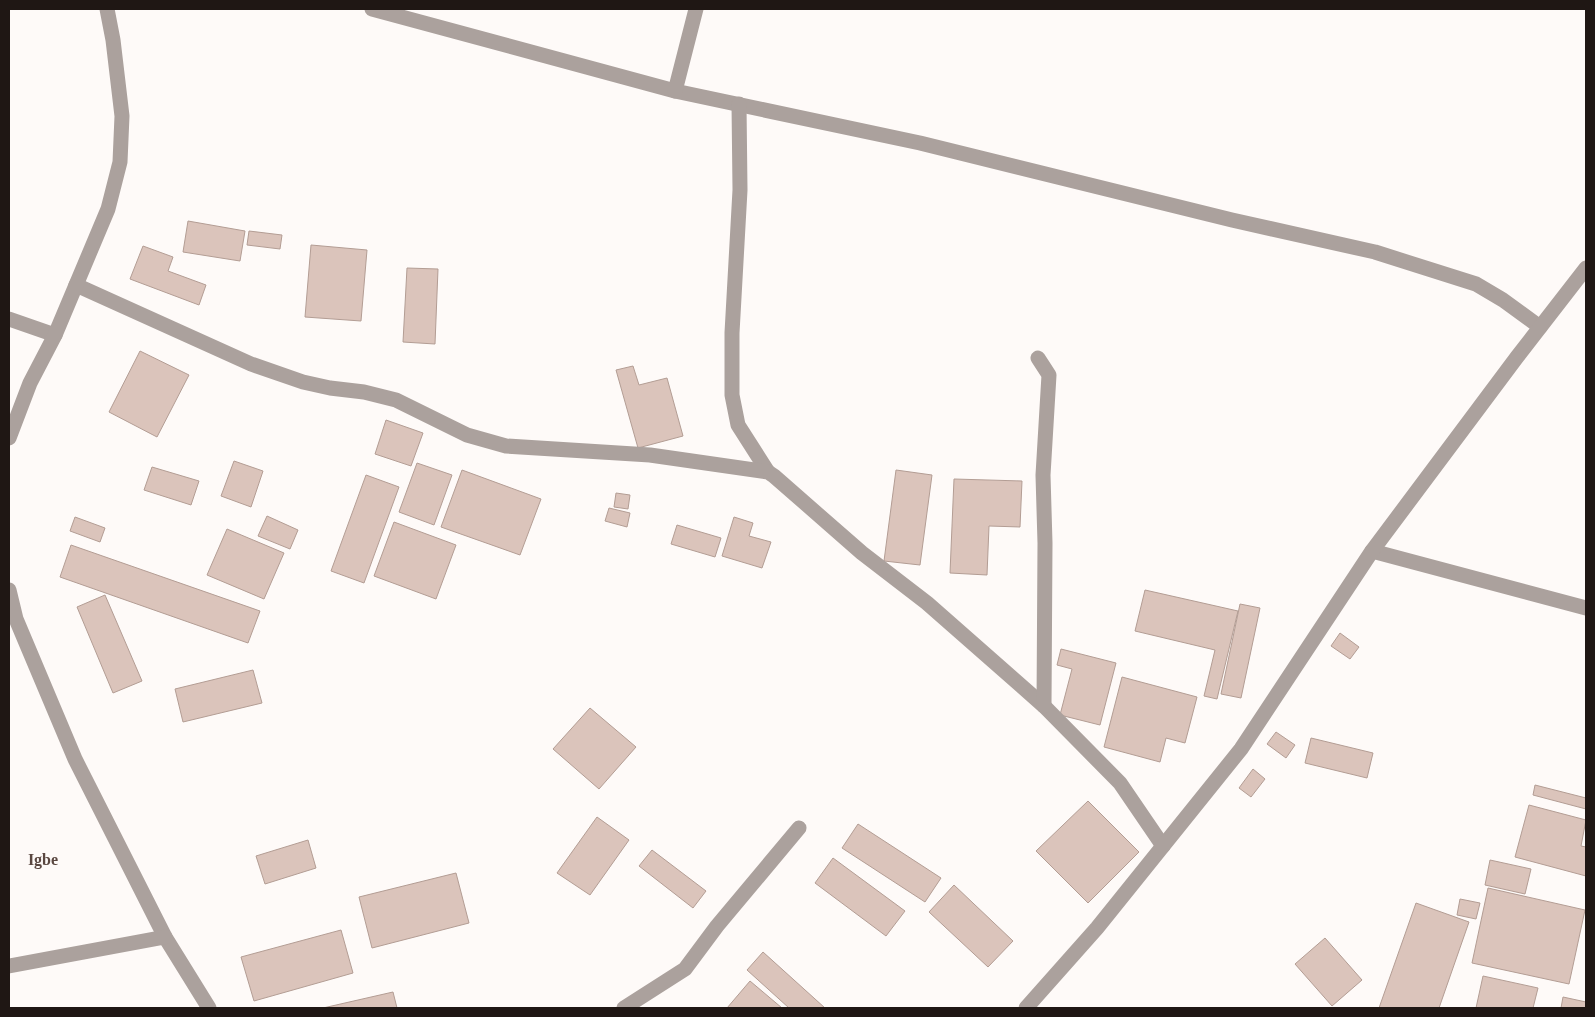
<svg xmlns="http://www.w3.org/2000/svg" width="1595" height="1017" font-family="'Times New Roman',serif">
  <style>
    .building { fill: #dbc4bb; stroke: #b39d94 }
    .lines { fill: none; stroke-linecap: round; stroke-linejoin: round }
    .minor { stroke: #aba19d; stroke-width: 15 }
    .labels { text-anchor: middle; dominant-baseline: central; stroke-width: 4.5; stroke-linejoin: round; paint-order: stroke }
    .quarter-label { font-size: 16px; font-weight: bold; fill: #5a4740; stroke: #fefaf8 }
  </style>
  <rect width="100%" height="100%" fill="#fefaf8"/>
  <!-- building -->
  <g class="building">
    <path d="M188,221L245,231L240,261L183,252Z"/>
    <path d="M249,231L282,235L280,249L247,245Z"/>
    <path d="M311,245L367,250L361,321L305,317Z"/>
    <path d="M143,246L173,257L168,271L206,285L199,305L130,279Z"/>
    <path d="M407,268L438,269L435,344L403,342Z"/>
    <path d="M140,351L189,375L157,437L109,412Z"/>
    <path d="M633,366L639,385L667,378L683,436L638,448L616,370Z"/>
    <path d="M386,420L423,433L411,466L375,454Z"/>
    <path d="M234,461L263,471L251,507L221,496Z"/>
    <path d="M417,463L452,475L434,525L399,512Z"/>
    <path d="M152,467L199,481L191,505L144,490Z"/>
    <path d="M462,470L541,499L520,555L441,527Z"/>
    <path d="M896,470L932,475L920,565L884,561Z"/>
    <path d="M366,475L399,487L364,583L331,571Z"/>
    <path d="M954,479L1022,481L1020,527L989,526L987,575L950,573Z"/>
    <path d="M616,493L630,495L628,509L614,507Z"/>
    <path d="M609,508L630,513L627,527L605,521Z"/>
    <path d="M267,516L298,530L290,549L258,536Z"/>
    <path d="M75,517L105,528L100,542L70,531Z"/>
    <path d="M734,517L753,523L749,536L771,542L762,568L722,556Z"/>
    <path d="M394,522L456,545L436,599L374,576Z"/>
    <path d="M677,525L721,538L715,557L671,544Z"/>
    <path d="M227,529L284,553L264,599L207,575Z"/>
    <path d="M71,545L260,611L248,643L60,577Z"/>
    <path d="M1145,590L1238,611L1217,699L1204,696L1215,650L1135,631Z"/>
    <path d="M105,595L142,681L113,693L77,607Z"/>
    <path d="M1240,604L1260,608L1241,698L1221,694Z"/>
    <path d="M1340,633L1359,647L1350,659L1331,646Z"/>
    <path d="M1061,649L1116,663L1100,725L1060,715L1072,669L1057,665Z"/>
    <path d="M253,670L262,703L183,722L175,689Z"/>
    <path d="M1122,677L1197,697L1185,743L1166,738L1160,762L1104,747Z"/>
    <path d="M590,708L636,747L599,789L553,749Z"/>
    <path d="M1276,732L1295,745L1286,758L1267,744Z"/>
    <path d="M1311,738L1373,753L1367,778L1305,763Z"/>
    <path d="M1253,769L1265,779L1251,797L1239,788Z"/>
    <path d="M1535,785L1586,798V809L1533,795Z"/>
    <path d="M1088,801L1139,852L1088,903L1036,851Z"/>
    <path d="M1529,805L1586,820L1581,846L1586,847V876L1515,857Z"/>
    <path d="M597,817L629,840L590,895L557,873Z"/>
    <path d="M858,824L941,878L925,902L842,848Z"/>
    <path d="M308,840L316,868L265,884L256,856Z"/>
    <path d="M652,850L706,891L693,908L639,866Z"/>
    <path d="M833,858L905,911L886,936L815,883Z"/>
    <path d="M1490,860L1531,869L1525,894L1485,885Z"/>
    <path d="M456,873L469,923L372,948L359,897Z"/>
    <path d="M954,885L1013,941L988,967L929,912Z"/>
    <path d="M1488,888L1585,910L1569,984L1472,963Z"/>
    <path d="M1460,899L1480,903L1476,919L1457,915Z"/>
    <path d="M1416,903L1469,922L1439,1008H1379Z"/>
    <path d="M341,930L353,973L254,1001L241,957Z"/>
    <path d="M1325,938L1362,980L1332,1006L1295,964Z"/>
    <path d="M763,952L825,1008H789L747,970Z"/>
    <path d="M1483,976L1538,988L1533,1008H1476Z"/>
    <path d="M750,981L782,1008H727Z"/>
    <path d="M393,992L397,1008H323Z"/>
    <path d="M1563,997L1586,1002V1008H1561Z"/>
  </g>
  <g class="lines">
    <!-- minor -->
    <g class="minor">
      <path d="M372,9L675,91L920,143L1232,220L1375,252L1476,284L1503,300L1540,327"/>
      <path d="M675,91L696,9"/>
      <path d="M739,104L740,190L732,333V395L738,425L768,472"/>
      <path d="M76,285L251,364L303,382L330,388L364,392L396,400L467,435L506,446L650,455L768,472L774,476L862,553L927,603L1044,706L1120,783L1163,846"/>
      <path d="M9,319L55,335"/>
      <path d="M1038,358L1049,375L1043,475L1045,543L1044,706"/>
      <path d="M9,438L30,383L55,335L108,209L120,162L122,116L113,40L107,9"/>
      <path d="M1372,551L1586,608"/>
      <path d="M9,590L16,619L75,759L165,937L209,1008"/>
      <path d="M9,966L165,937"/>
      <path d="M624,1008L685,969L717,926L799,828"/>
      <path d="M1026,1008L1097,928L1241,749L1372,551L1517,357L1586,268"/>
    </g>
  </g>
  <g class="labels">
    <!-- quarter labels -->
    <g class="quarter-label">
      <text x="43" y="859">Igbe</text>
    </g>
  </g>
  <!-- border -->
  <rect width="1595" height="1017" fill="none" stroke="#1f1714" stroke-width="20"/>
</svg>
